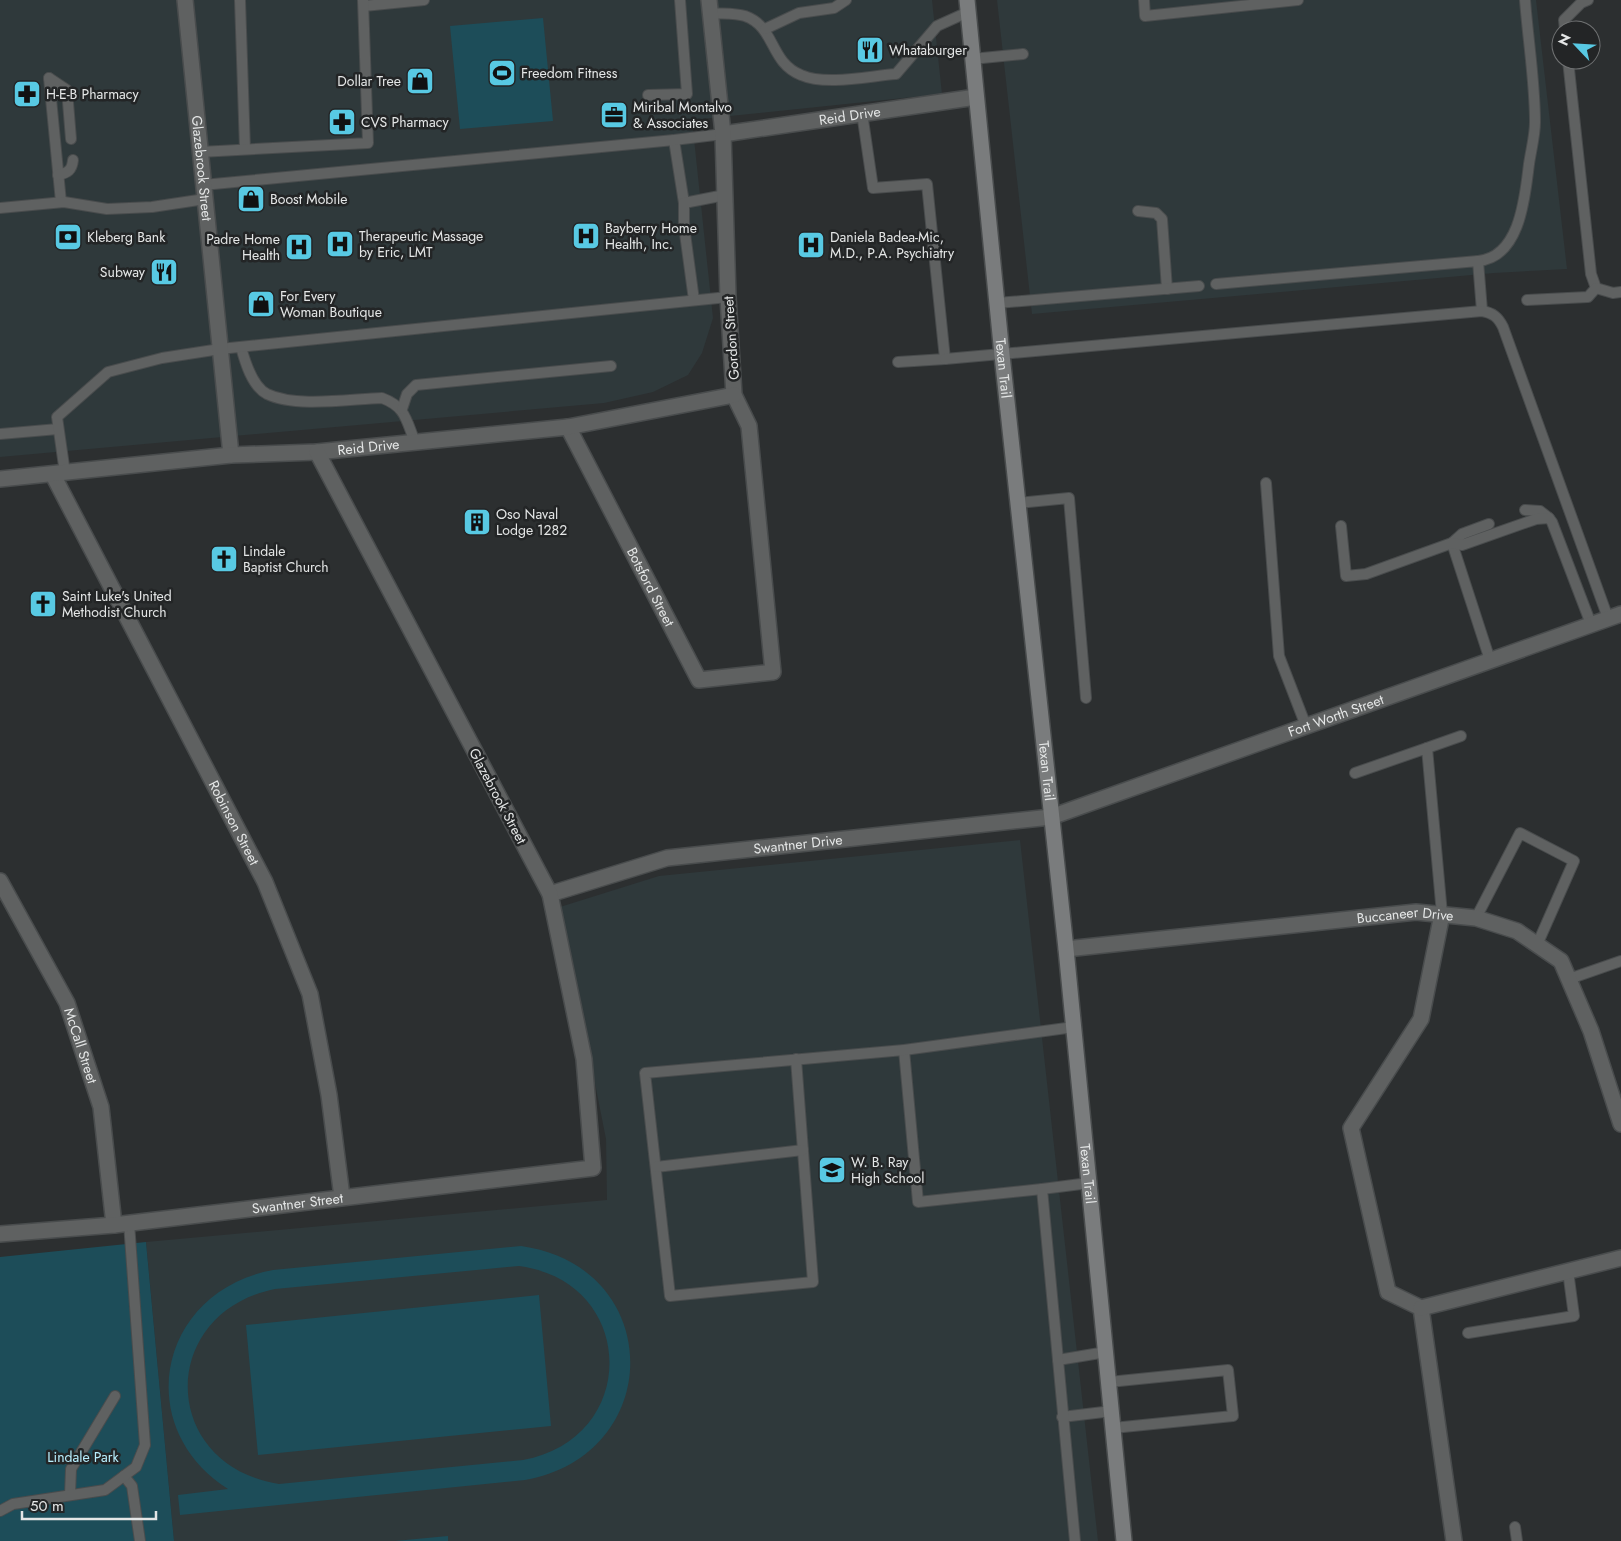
<svg xmlns="http://www.w3.org/2000/svg" width="1621" height="1541" font-family="Jost,sans-serif">
  <style>
    .built { fill: #2f393b }
    .green { fill: #1d4d59; fill-rule: evenodd }
    .lines { fill: none; stroke-linecap: round; stroke-linejoin: round }
    .lane-casing { stroke: #494c4d; stroke-width: 12 }
    .street-casing { stroke: #494c4d; stroke-width: 18 }
    .secondary-casing { stroke: #494c4d; stroke-width: 18 }
    .lane { stroke: #5f6161; stroke-width: 10 }
    .street { stroke: #5f6161; stroke-width: 15 }
    .secondary { stroke: #7a7c7d; stroke-width: 15 }
    .labels { text-anchor: middle; dominant-baseline: central; stroke-width: 5; stroke-linejoin: round; paint-order: stroke }
    .poi-label { font-size: 14px; fill: #e4e6e6; stroke: #232526; text-anchor: start }
    .street-label { font-size: 14px; fill: #e4e6e6; stroke: #232526 }
    .park-label { font-size: 14px; fill: #b8effe; stroke: #232526 }
  </style>
  <rect width="100%" height="100%" fill="#2c2f30"/>
  <!-- built -->
  <g class="built">
    <path d="M0,0H932L942,94L692,120L713,318L702,353L688,375L653,392L604,403L0,457Z"/>
    <path d="M997,0H1536L1567,269L1494,273L1032,314Z"/>
    <path d="M1020,840L1098,1541H174L146,1242L607,1200L606,1139L560,907L659,876Z"/>
  </g>
  <!-- green -->
  <g class="green">
    <path d="M543,18L553,121L460,129L450,26Z"/>
    <path d="M146,1242L174,1541H0V1257Z"/>
    <path d="M521,1246C665,1266 667,1454 525,1480L180,1515L178,1495L228,1489C130,1426 159,1291 273,1270ZM519,1266C638,1282 640,1439 523,1460L279,1484C159,1465 157,1313 275,1289Z"/>
    <path d="M539,1295L551,1426L258,1455L246,1325Z"/>
    <path d="M448,1536V1541H395Z"/>
  </g>
  <g class="lines">
    <!-- lane casing -->
    <g class="lane-casing">
      <g id="lane">
        <path d="M240,0L245,149"/>
        <path d="M1144,0L1145,16L1298,0"/>
        <path d="M364,6L424,0"/>
        <path d="M711,13C721,14 735,13 745,16C776,27 769,62 801,75C826,86 869,76 896,74L937,26L968,12"/>
        <path d="M765,29L799,13L834,8L846,0"/>
        <path d="M1565,30L1564,20L1581,3L1588,0"/>
        <path d="M972,59L1023,54"/>
        <path d="M1568,60L1591,274L1596,288L1613,293L1621,292"/>
        <path d="M49,78L61,202"/>
        <path d="M49,78L67,90L71,139"/>
        <path d="M648,95L687,94L680,0"/>
        <path d="M862,113L873,188L927,184L945,359L898,362"/>
        <path d="M674,140L684,203"/>
        <path d="M200,152L368,143L363,0"/>
        <path d="M58,175C68,173 72,170 73,160"/>
        <path d="M203,185L674,140L723,134"/>
        <path d="M0,208L64,202L107,209L152,207L205,199"/>
        <path d="M1138,211L1156,213L1162,219L1167,289"/>
        <path d="M1478,261C1521,257 1525,195 1529,164C1531,150 1535,136 1535,122C1535,82 1528,40 1525,0"/>
        <path d="M1216,284L1478,261L1482,311"/>
        <path d="M694,300L684,226V203L725,195"/>
        <path d="M1527,300L1588,297L1596,288"/>
        <path d="M997,303L1199,286"/>
        <path d="M241,347C245,362 252,386 267,394C296,408 350,399 382,398C406,407 406,420 415,442"/>
        <path d="M945,359L1482,311C1493,313 1498,317 1503,327L1608,618"/>
        <path d="M402,409L407,394L416,385L611,366"/>
        <path d="M0,434L58,429"/>
        <path d="M65,473L57,417L108,372L162,358L220,349L728,297"/>
        <path d="M1266,483L1279,656L1306,726"/>
        <path d="M1018,503L1069,498L1086,698"/>
        <path d="M1525,510L1540,511L1549,518"/>
        <path d="M1489,524L1462,534L1452,543L1490,660"/>
        <path d="M1341,526L1346,576L1366,574L1452,543L1462,545L1536,519L1549,518L1552,522L1591,624"/>
        <path d="M1427,748L1461,736"/>
        <path d="M1355,773L1427,748L1442,914"/>
        <path d="M1476,918L1520,833L1574,861L1537,945"/>
        <path d="M1569,979L1621,961"/>
        <path d="M904,1050L918,1202L1042,1189"/>
        <path d="M796,1059L813,1282L670,1296L645,1073L904,1050L1074,1027"/>
        <path d="M656,1167L803,1150"/>
        <path d="M1468,1333L1574,1316L1568,1271"/>
        <path d="M1058,1360L1106,1352"/>
        <path d="M1109,1382L1228,1370L1233,1416L1113,1428"/>
        <path d="M1062,1417L1112,1411"/>
        <path d="M124,1476L132,1486L140,1541"/>
        <path d="M70,1495L71,1469L115,1396"/>
        <path d="M0,1511L13,1504L105,1490L136,1467L145,1445L129,1223"/>
        <path d="M1515,1527L1517,1541"/>
        <path d="M1075,1541L1042,1189L1089,1183"/>
      </g>
    </g>
    <!-- street casing -->
    <g class="street-casing">
      <g id="street">
        <path id="s1" d="M185,0L231,455"/>
        <path id="s2" d="M723,134L976,97"/>
        <path id="s3" d="M568,427L699,680L773,672L749,426L734,395L728,297L723,134L709,0"/>
        <path id="s4" d="M53,475L265,882L310,994L329,1095L342,1197"/>
        <path id="s5" d="M0,479L231,455L317,452L568,427L734,395"/>
        <path id="s6" d="M0,881L67,1003L101,1107L114,1225"/>
        <path id="s7" d="M550,894L667,858L1051,817L1621,614"/>
        <path d="M1442,914L1421,1019L1351,1128L1388,1292L1421,1308L1454,1541"/>
        <path id="s8" d="M1066,949L1416,912L1476,918L1517,931L1561,961L1591,1031L1621,1124"/>
        <path id="s9" d="M0,1234L114,1225L593,1168L584,1059L550,894L317,452"/>
        <path d="M1421,1308L1621,1258"/>
      </g>
    </g>
    <!-- secondary casing -->
    <g class="secondary-casing">
      <g id="secondary">
        <path id="s10" d="M967,0L1002,355L1066,949L1124,1541"/>
      </g>
    </g>
    <!-- lane -->
    <use href="#lane" class="lane"/>
    <!-- street -->
    <use href="#street" class="street"/>
    <!-- secondary -->
    <use href="#secondary" class="secondary"/>
  </g>
  <!-- icons -->
  <defs>
    <g id="restaurant-square" transform="scale(1.4375)"><rect x="-9" y="-9" width="18" height="18" rx="4" fill="#58c9e3" stroke="#232526"/><path d="M-5-6h1v4h1v-4h1v4h1v-4h1v5L-1.5 .5V6h-2V.5L-5-1ZM5-6V6H3V1.5H1.5Q1.5-4 5-6Z" fill="#111"/></g>
    <g id="stadium-square" transform="scale(1.4375)"><rect x="-9" y="-9" width="18" height="18" rx="4" fill="#58c9e3" stroke="#232526"/><path d="M0-5a6.5 5 0 1 0 0 10a6.5 5 0 1 0 0-10ZM-3.5-1.8h7v3.6h-7Z" fill="#111"/></g>
    <g id="shop-square" transform="scale(1.4375)"><rect x="-9" y="-9" width="18" height="18" rx="4" fill="#58c9e3" stroke="#232526"/><path d="M-5-2.5h2.3a2.7 3.5 0 0 1 5.4 0H5L5.5 6h-11ZM-1.5-2.5h3a1.5 2.3 0 0 0-3 0Z" fill="#111"/></g>
    <g id="pharmacy-square" transform="scale(1.4375)"><rect x="-9" y="-9" width="18" height="18" rx="4" fill="#58c9e3" stroke="#232526"/><path d="M-2-6h4v4h4v4h-4v4h-4v-4h-4v-4h4Z" fill="#111"/></g>
    <g id="office-square" transform="scale(1.4375)"><rect x="-9" y="-9" width="18" height="18" rx="4" fill="#58c9e3" stroke="#232526"/><path d="M-6-3h4V-5.5h4V-3h4V5H-6ZM-1-4.5V-3h2v-1.5ZM-6 0V1H6V0Z" fill="#111"/></g>
    <g id="hospital-square" transform="scale(1.4375)"><rect x="-9" y="-9" width="18" height="18" rx="4" fill="#58c9e3" stroke="#232526"/><path d="M-5-5h3v3.5h4V-5h3V5h-3V1.5h-4V5h-3Z" fill="#111"/></g>
    <g id="bank-square" transform="scale(1.4375)"><rect x="-9" y="-9" width="18" height="18" rx="4" fill="#58c9e3" stroke="#232526"/><path d="M-6-4H6V4H-6ZM0-2.3a2.3 2.3 0 1 0 0 4.6a2.3 2.3 0 1 0 0-4.6Z" fill="#111"/></g>
    <g id="building-square" transform="scale(1.4375)"><rect x="-9" y="-9" width="18" height="18" rx="4" fill="#58c9e3" stroke="#232526"/><path d="M-4-6H4V6H1V3H-1V6H-4ZM-2.5-4.3h1.7v1.8h-1.7ZM.8-4.3h1.7v1.8H.8ZM-2.5-1h1.7V.8h-1.7ZM.8-1h1.7V.8H.8Z" fill="#111"/></g>
    <g id="church-square" transform="scale(1.4375)"><rect x="-9" y="-9" width="18" height="18" rx="4" fill="#58c9e3" stroke="#232526"/><path d="M-1.2-6h2.4v3.5h3.3v2.4h-3.3V6h-2.4V-.1h-3.3v-2.4h3.3Z" fill="#111"/></g>
    <g id="school-square" transform="scale(1.4375)"><rect x="-9" y="-9" width="18" height="18" rx="4" fill="#58c9e3" stroke="#232526"/><path d="M0-5L7-2L0 1L-7-2ZM-4 1L0 2.5L4 1V4Q0 6-4 4Z" fill="#111"/></g>
  </defs>
  <g fill-rule="evenodd">
    <use href="#restaurant-square" x="870" y="50"/>
    <use href="#stadium-square" x="502" y="73"/>
    <use href="#shop-square" x="420" y="81"/>
    <use href="#pharmacy-square" x="27" y="94"/>
    <use href="#office-square" x="614" y="115"/>
    <use href="#pharmacy-square" x="342" y="122"/>
    <use href="#shop-square" x="251" y="199"/>
    <use href="#hospital-square" x="586" y="236"/>
    <use href="#bank-square" x="68" y="237"/>
    <use href="#hospital-square" x="340" y="244"/>
    <use href="#hospital-square" x="811" y="245"/>
    <use href="#hospital-square" x="299" y="247"/>
    <use href="#restaurant-square" x="164" y="272"/>
    <use href="#shop-square" x="261" y="304"/>
    <use href="#building-square" x="477" y="522"/>
    <use href="#church-square" x="224" y="559"/>
    <use href="#church-square" x="43" y="604"/>
    <use href="#school-square" x="832" y="1170"/>
  </g>
  <g class="labels">
    <!-- poi labels -->
    <g class="poi-label">
      <text x="889" y="50">Whataburger</text>
      <text x="521" y="73">Freedom Fitness</text>
      <text x="401" y="81" text-anchor="end">Dollar Tree</text>
      <text x="46" y="94">H-E-B Pharmacy</text>
      <text x="633" y="107">Miribal Montalvo<tspan x="633" dy="16">&amp; Associates</tspan></text>
      <text x="361" y="122">CVS Pharmacy</text>
      <text x="270" y="199">Boost Mobile</text>
      <text x="605" y="228">Bayberry Home<tspan x="605" dy="16">Health, Inc.</tspan></text>
      <text x="359" y="236">Therapeutic Massage<tspan x="359" dy="16">by Eric, LMT</tspan></text>
      <text x="87" y="237">Kleberg Bank</text>
      <text x="830" y="237">Daniela Badea-Mic,<tspan x="830" dy="16">M.D., P.A. Psychiatry</tspan></text>
      <text x="280" y="239" text-anchor="end">Padre Home<tspan x="280" dy="16">Health</tspan></text>
      <text x="145" y="272" text-anchor="end">Subway</text>
      <text x="280" y="296">For Every<tspan x="280" dy="16">Woman Boutique</tspan></text>
      <text x="496" y="514">Oso Naval<tspan x="496" dy="16">Lodge 1282</tspan></text>
      <text x="243" y="551">Lindale<tspan x="243" dy="16">Baptist Church</tspan></text>
      <text x="62" y="596">Saint Luke's United<tspan x="62" dy="16">Methodist Church</tspan></text>
      <text x="851" y="1162">W. B. Ray<tspan x="851" dy="16">High School</tspan></text>
    </g>
    <!-- street labels -->
    <g class="street-label">
      <text stroke="none"><textPath href="#s2" startOffset="128">Reid Drive</textPath></text>
      <text stroke="none"><textPath href="#s1" startOffset="169">Glazebrook Street</textPath></text>
      <text transform="translate(731 338) rotate(-94)">Gordon Street</text>
      <text stroke="none"><textPath href="#s10" startOffset="370">Texan Trail</textPath></text>
      <text stroke="none"><textPath href="#s5" startOffset="370">Reid Drive</textPath></text>
      <text stroke="none"><textPath href="#s3" startOffset="180">Botsford Street</textPath></text>
      <text stroke="none"><textPath href="#s7" startOffset="811">Fort Worth Street</textPath></text>
      <text stroke="none"><textPath href="#s10" startOffset="775">Texan Trail</textPath></text>
      <text transform="translate(498 796) rotate(62)">Glazebrook Street</text>
      <text stroke="none"><textPath href="#s4" startOffset="392">Robinson Street</textPath></text>
      <text stroke="none"><textPath href="#s7" startOffset="254">Swantner Drive</textPath></text>
      <text stroke="none"><textPath href="#s8" startOffset="341">Buccaneer Drive</textPath></text>
      <text stroke="none"><textPath href="#s6" startOffset="184">McCall Street</textPath></text>
      <text stroke="none"><textPath href="#s10" startOffset="1180">Texan Trail</textPath></text>
      <text stroke="none"><textPath href="#s9" startOffset="299">Swantner Street</textPath></text>
    </g>
    <!-- park labels -->
    <g class="park-label">
      <text x="83" y="1457">Lindale Park</text>
    </g>
  </g>
  <!-- north arrow -->
  <g transform="translate(1576 45) rotate(295)"><circle r="24" fill="#232526" stroke="#707273"/>
  <path d="M0-4L9 19L0 12L-9 19Z" fill="#58c9e3"/>
  <text y="-8" font-size="14" font-weight="bold" text-anchor="middle" fill="#e4e6e6">N</text>
  </g>
  <!-- scale -->
  <path d="M22 1511v8h134v-8" fill="none" stroke="#e4e6e6" stroke-width="2.5"/>
  <text x="30" y="1511" font-size="15" fill="#e4e6e6" stroke="#232526" stroke-width="4" paint-order="stroke">50 m</text>
</svg>
